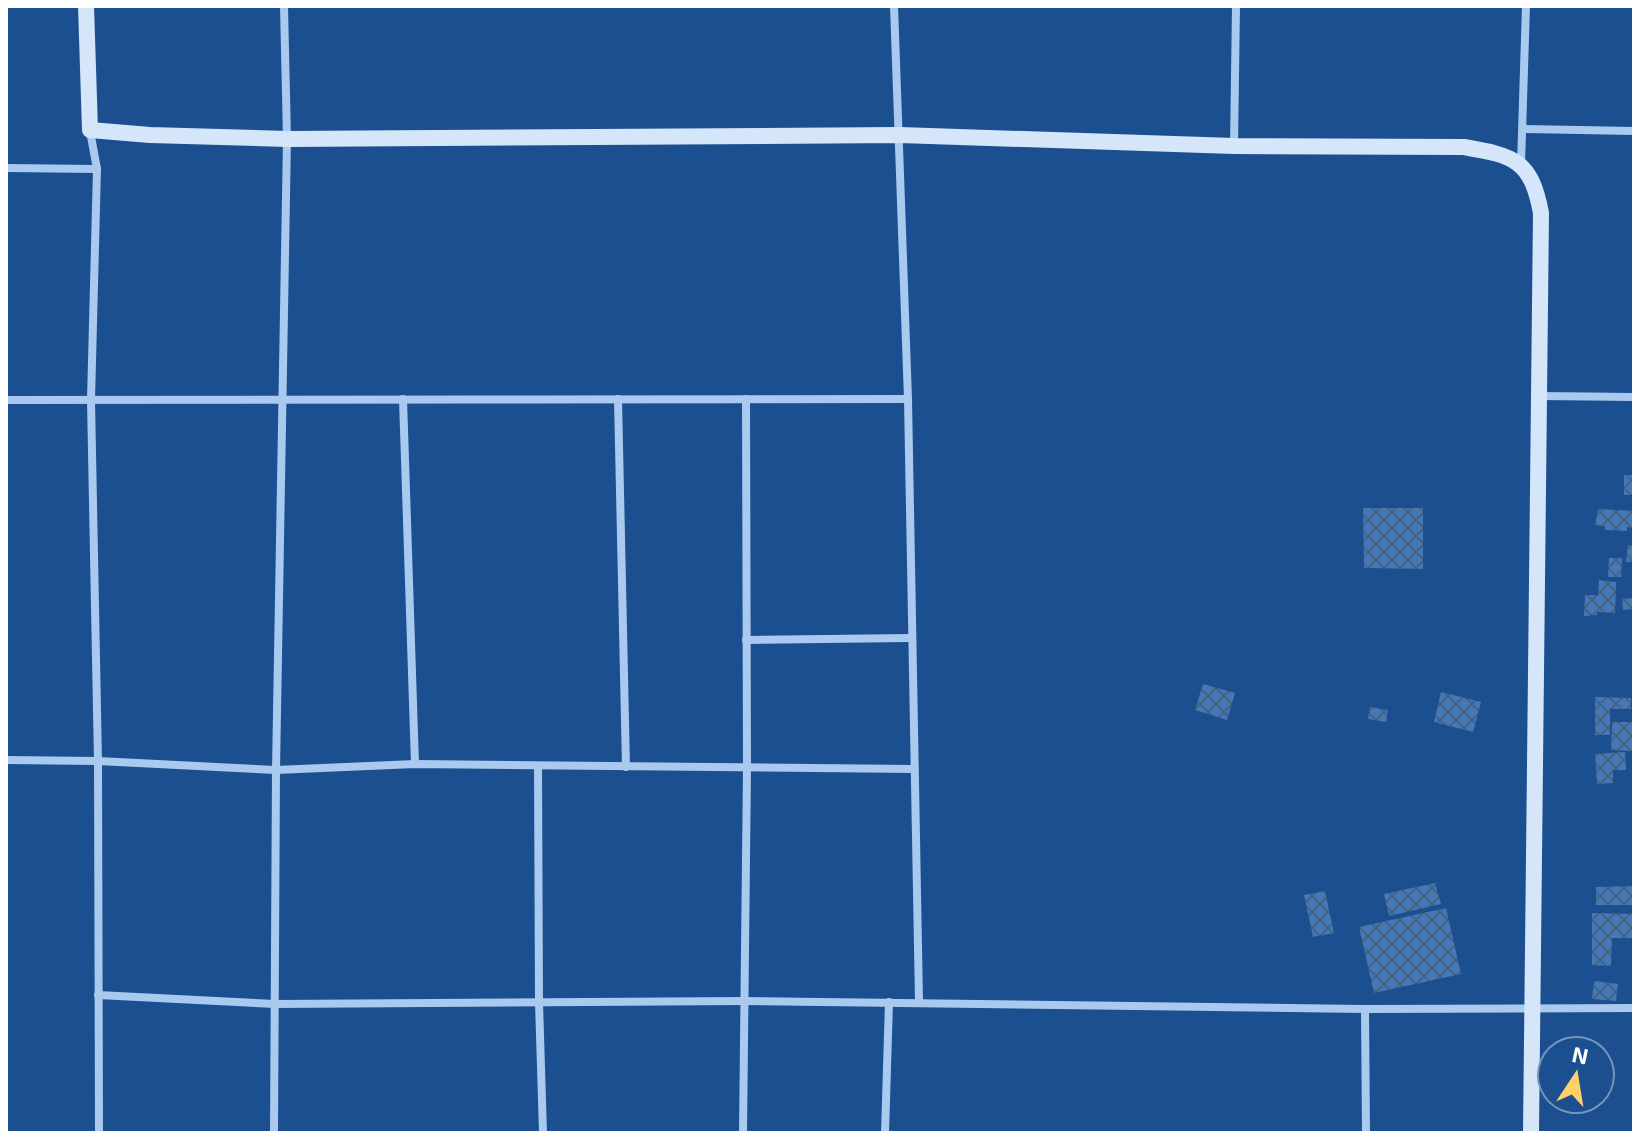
<svg xmlns="http://www.w3.org/2000/svg" width="1640" height="1139" font-family="'Exo 2',sans-serif">
  <style>
    .building { fill: url(#building-cross-hatch) }
    .lines { fill: none; stroke-linecap: round; stroke-linejoin: round }
    .minor { stroke: #a9c9ee; stroke-width: 8 }
    .secondary { stroke: #d6e6fa; stroke-width: 16 }
  </style>
  <defs>
    <pattern id="building-cross-hatch" width="8" height="8" patternUnits="userSpaceOnUse" patternTransform="scale(2)"><rect width="8" height="8" fill="#4478b7"/><path d="M0 0l8 8M0 8l8-8" fill="none" stroke="#486282"/></pattern>
  </defs>
  <rect width="100%" height="100%" fill="#1b4f8f"/>
  <!-- building -->
  <g class="building">
    <rect x="1624" y="475" width="10" height="20"/>
    <path d="M1363,508H1423V569L1364,568Z"/>
    <path d="M1598,509L1634,511V528L1627,527V531L1605,530V526L1595,525Z"/>
    <path d="M1628,545H1634V562H1626Z"/>
    <path d="M1609,558H1622L1621,577H1608Z"/>
    <path d="M1599,580L1616,582L1615,613L1597,612V615L1584,616L1585,595H1598Z"/>
    <path d="M1634,598V609L1623,610L1622,599Z"/>
    <path d="M1203,684L1235,693L1227,720L1195,710Z"/>
    <path d="M1441,692L1481,702L1473,732L1434,722Z"/>
    <path d="M1595,697L1631,698V709H1610V735H1595Z"/>
    <path d="M1370,707L1388,710L1386,722L1368,719Z"/>
    <path d="M1612,722H1634V751L1611,750Z"/>
    <path d="M1625,752L1626,770H1613V783L1597,784L1595,754Z"/>
    <path d="M1435,883L1441,904L1389,916L1384,894Z"/>
    <path d="M1634,886V905H1596V887Z"/>
    <path d="M1325,891L1334,933L1313,937L1304,895Z"/>
    <path d="M1446,908L1461,974L1374,993L1359,927Z"/>
    <path d="M1592,913L1634,914V938H1612L1611,966L1592,965Z"/>
    <path d="M1594,981L1618,984L1616,1001L1592,999Z"/>
  </g>
  <g class="lines">
    <!-- minor -->
    <g class="minor">
      <path d="M894,6L908,399L919,1002"/>
      <path d="M1524,129L1634,131"/>
      <path d="M90,131L97,169L91,400L98,761L99,1133"/>
      <path d="M1234,146L1236,6"/>
      <path d="M1521,164L1526,6"/>
      <path d="M6,168L97,169"/>
      <path d="M1540,396L1634,397"/>
      <path d="M403,399L415,764"/>
      <path d="M618,399L626,767"/>
      <path d="M6,400L908,399"/>
      <path d="M746,640L911,638"/>
      <path d="M6,760L98,761L276,770L415,764L913,769"/>
      <path d="M538,766L539,1002L543,1133"/>
      <path d="M98,995L275,1004L744,1001L1365,1009L1634,1008"/>
      <path d="M1365,1009L1366,1133"/>
      <path d="M274,1133L276,770L287,139L284,6"/>
      <path d="M743,1133L747,768L746,399"/>
      <path d="M885,1133L889,1002"/>
    </g>
    <!-- secondary -->
    <path class="secondary" d="M86,6L90,130L150,135L287,139L900,135L1234,146L1464,147C1515,156 1531,160 1541,213L1531,1133"/>
  </g>
  <!-- border -->
  <rect width="1640" height="1139" fill="none" stroke="#ffffff" stroke-width="16"/>
  <!-- north arrow -->
  <g transform="translate(1576 1075) rotate(12)"><circle r="38" fill="#1b4f8f" stroke="#7695bc" stroke-width="2"/>
  <path d="M0-6L14 30L0 20L-14 30Z" fill="#ffd166"/>
  <text y="-12" font-size="22" font-weight="bold" text-anchor="middle" fill="#ffffff">N</text>
  </g>
</svg>
